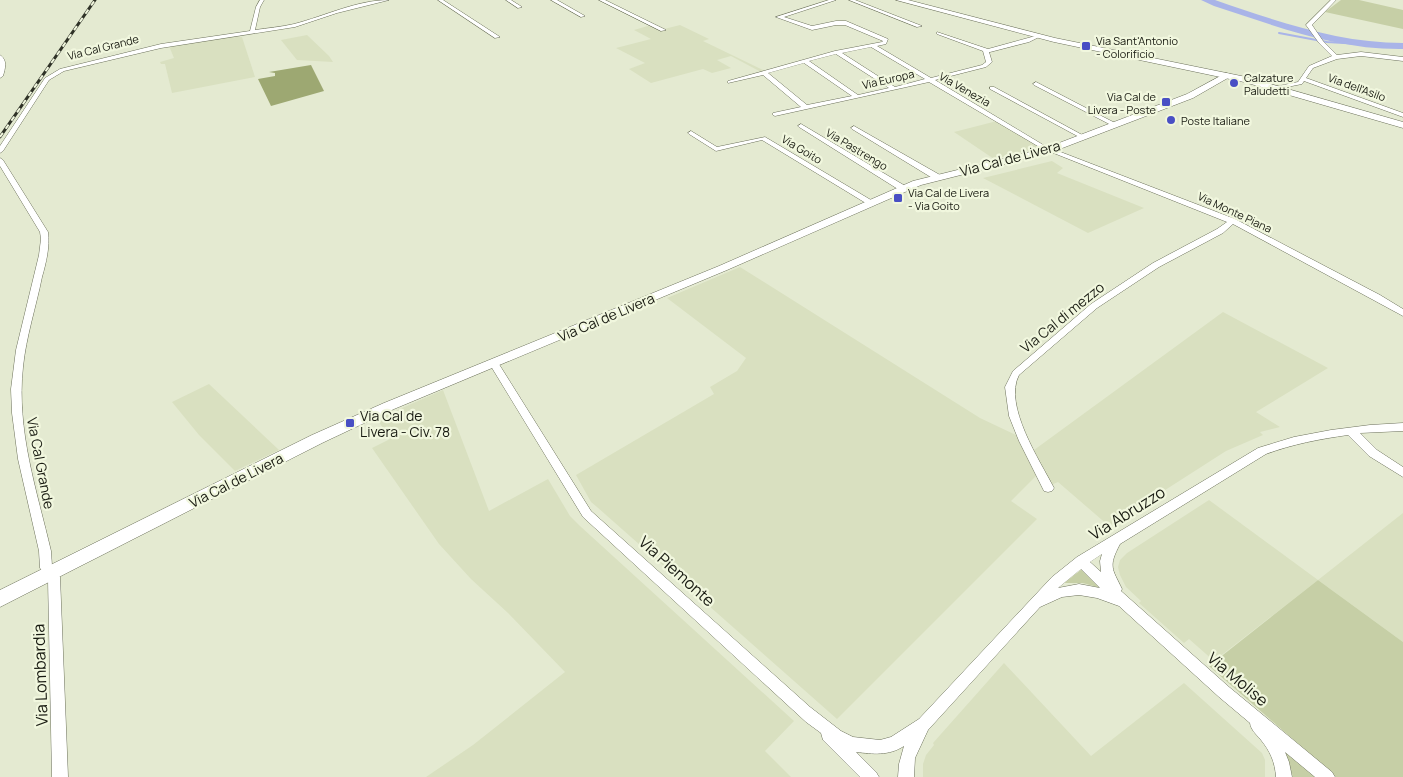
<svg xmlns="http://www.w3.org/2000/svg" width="1403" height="777" font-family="Manrope,sans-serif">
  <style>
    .built { fill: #d9e0c0 }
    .green { fill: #c6cfa6 }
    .forest { fill: #9da872 }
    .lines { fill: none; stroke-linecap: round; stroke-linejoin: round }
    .stream { stroke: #a9b4e8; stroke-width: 2 }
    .river { fill: #a9b4e8; fill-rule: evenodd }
    .street-casing { stroke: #6c715b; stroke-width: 1 }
    .secondary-casing { stroke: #6c715b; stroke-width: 1 }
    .primary-casing { stroke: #6c715b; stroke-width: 1 }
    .street { fill: #fff; fill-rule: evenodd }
    .secondary { fill: #fff; fill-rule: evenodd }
    .primary { fill: #fff; fill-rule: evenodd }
    .rail-casing { stroke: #2f3227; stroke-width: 3 }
    .rail { stroke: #f1f7de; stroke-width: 2; stroke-dasharray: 5; stroke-linecap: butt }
    .poi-dot { fill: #494fc4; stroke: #f1f7de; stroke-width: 2 }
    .labels { text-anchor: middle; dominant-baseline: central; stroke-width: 4.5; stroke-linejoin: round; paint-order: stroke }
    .far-poi-label { font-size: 11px; fill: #181a11; stroke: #f1f7de; text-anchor: start }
    .far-street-label { font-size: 11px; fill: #181a11; stroke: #f1f7de }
    .street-label { font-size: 14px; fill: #181a11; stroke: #f1f7de }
    .poi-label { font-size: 14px; fill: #181a11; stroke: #f1f7de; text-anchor: start }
    .near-street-label { font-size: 16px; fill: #181a11; stroke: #f1f7de }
  </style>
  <rect width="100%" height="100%" fill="#e4ead1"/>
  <!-- built -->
  <g class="built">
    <path d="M651,25L660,30L680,25L709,39L703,41L765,71L761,72L731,56L717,60L731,68L712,73L703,69L651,83L629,69L645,63L616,48L651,39L634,30Z"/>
    <path d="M307,35L329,56L333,62L297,60L281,40Z"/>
    <path d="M230,36L242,37L255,77L172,93L165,64H161L160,62L174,58L169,46Z"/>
    <path d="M997,121L1035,144L1038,148L994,159L954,132Z"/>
    <path d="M1052,161L1063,168L1057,173L1144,208L1088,233L983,178Z"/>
    <path d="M740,267L980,418L1020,437L1037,475L1011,501L1037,519L837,719L597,507L591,502L576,475L714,394L710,387L737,371L746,358L667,298Z"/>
    <path d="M1223,312L1328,368L1256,412L1280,427L1260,432L1263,435L1226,451L1109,526L1058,482L1051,485L1034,450Z"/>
    <path d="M209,384L279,450L235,471L199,435L172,402Z"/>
    <path d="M443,390L489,511L548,479L570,516L580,526L794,721L765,751L791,777H426L473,745L565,672L508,613L471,579L439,544L372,448L390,439L377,419Z"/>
    <path d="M1209,500L1318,580L1403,513V642L1318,580L1214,661L1189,639L1184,643L1139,603L1141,601L1126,587L1120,575L1118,567L1120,560L1127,553Z"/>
    <path d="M1004,663L1091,756L1184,683L1262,753L1265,760V777H923V764L926,755L934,745L933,743Z"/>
  </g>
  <!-- green -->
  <g class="green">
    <path d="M1341,0H1359L1403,10V29L1325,12Z"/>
    <path d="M1082,569L1104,589L1083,583H1064Z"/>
    <path d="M1318,580L1403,642V777H1336L1209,666Z"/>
    <path d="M1283,749L1316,777H1293Z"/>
  </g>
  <!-- forest -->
  <path class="forest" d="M311,65L324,91L271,106L258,79L275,76V73L269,72Z"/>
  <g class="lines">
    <!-- stream -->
    <path class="stream" d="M1279,33L1327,42L1361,44"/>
    <!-- river -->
    <path class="river" d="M1201,0H1215C1276,21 1338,43 1403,43V49C1337,50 1276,26 1214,6Z"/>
    <!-- street casing -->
    <g class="street-casing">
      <g id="street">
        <path d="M260,0H264L260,7L255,30C268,28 281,27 294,24C325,16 357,0 389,0L337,13L295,27L161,48L64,71L49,80L3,151L0,153V146L45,78L60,69L161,44L250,31L256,7Z"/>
        <path d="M438,0H443L500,37L495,38Z"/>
        <path d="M506,0H511L522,7L518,8Z"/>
        <path d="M551,0H557L585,16L581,17Z"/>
        <path d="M599,0H605L666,30L661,31Z"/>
        <path d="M829,0H836L784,17L812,26L836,21H846L888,39L886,44L877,46L931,78L982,65L986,62L983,51L937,34V32L988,49L1039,35V37L1029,42L990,52H989L992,62L986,67L935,80L1045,146L1235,219L1380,295L1403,309V316L1233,224L1223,233L1159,267L1097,308L1019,375C1003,405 1040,461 1054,488L1052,491L1048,492L1044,491L1019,441L1009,416L1005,387L1013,371L1091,304L1153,263L1217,229L1227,222L1041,148L929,82L775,116L773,115V113L801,107L763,75L728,83V81L835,51L882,42L883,41L845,25H836L812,30L776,17ZM871,47L925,79L895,87L842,53ZM836,54L889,88L858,95L809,61ZM804,63L852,96L807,105L768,73Z"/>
        <path d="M849,0H855L922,26L917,27Z"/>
        <path d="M1331,0H1336L1312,25L1323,41L1337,55L1361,52L1403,57V61L1361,56L1337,59L1313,68L1306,78L1403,113V117L1304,81L1302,84L1277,89L1274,87L1298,82L1309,66L1332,56L1319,43L1306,25Z"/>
        <path d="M0,55C8,60 5,69 3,76L0,78Z"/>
        <path d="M1036,82L1117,124L1118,125L1113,126L1034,85L1033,84Z"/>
        <path d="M990,87H994L1086,137L1081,138L990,89Z"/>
        <path d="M801,124L907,187L908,189L901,191L799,127L798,126Z"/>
        <path d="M854,126L940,175L941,177L934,179L852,129L851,128Z"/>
        <path d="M691,131L717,147L765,137L876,203L872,205H869L762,140L716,151L689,134L688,133Z"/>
        <path d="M0,158L3,160L48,232C50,247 46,263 42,277C36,307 26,337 23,367C16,430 37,491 51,551L52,566L60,577L68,777H52L48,579L40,568L39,551L18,459L12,413L11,389L16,350L39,255L41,239L40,232L0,166Z"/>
        <path d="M494,360L497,361L591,511L810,707L841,731L853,737L880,740L891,737L919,719L1052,577L1077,557L1258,448L1294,437L1331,430L1370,425L1403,423V431L1360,433L1377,450L1403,467V477L1369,456L1348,435C1320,439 1293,444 1266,454L1120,544C1108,567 1112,568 1122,589L1121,591L1229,687L1332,772L1335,777H1315L1285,752L1289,762L1292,777H1276C1275,762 1270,751 1261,740C1256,734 1251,730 1250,723L1219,697L1119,606L1097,598L1079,595L1062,597L1040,607L928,730L915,758L914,777H898L899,764L904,746C889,756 873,754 856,752L876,772L879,777H860L823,740L821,733L806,722L583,517L489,363ZM1102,554L1100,561L1101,572L1090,562ZM1081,569L1100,588L1079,584L1058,588Z"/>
      </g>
    </g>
    <!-- secondary casing -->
    <g class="secondary-casing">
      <path id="secondary" d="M1226,73L1233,75L1193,98L1052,152L921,185L727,270L394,409L322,443L0,607V590L312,435L384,403L719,266L913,181L1046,148L1187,94Z"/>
    </g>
    <!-- primary casing -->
    <g class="primary-casing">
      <path id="primary" d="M896,0H908L1055,38L1246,77L1403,122V128L1244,82L1054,42Z"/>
    </g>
    <!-- street -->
    <use href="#street" class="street"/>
    <!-- secondary -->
    <use href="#secondary" class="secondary"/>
    <!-- primary -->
    <use href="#primary" class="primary"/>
    <!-- rail casing -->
    <g class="rail-casing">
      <path id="rail" d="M0,137L95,0"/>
    </g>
    <!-- rail -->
    <use href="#rail" class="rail"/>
  </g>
  <!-- markers -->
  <g class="poi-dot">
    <rect x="1081" y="41" width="10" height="10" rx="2.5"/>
    <circle cx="1234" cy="83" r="5"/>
    <rect x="1161" y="97" width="10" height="10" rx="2.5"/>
    <circle cx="1171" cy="120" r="5"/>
    <rect x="893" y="193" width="10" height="10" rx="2.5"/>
    <rect x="345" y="418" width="10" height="10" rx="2.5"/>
  </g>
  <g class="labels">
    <!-- far-poi labels -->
    <g class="far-poi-label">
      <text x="1096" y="40">Via Sant'Antonio<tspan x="1096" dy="13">- Colorificio</tspan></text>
      <text x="1244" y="77">Calzature<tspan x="1244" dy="13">Paludetti</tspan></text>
      <text x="1156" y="96" text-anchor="end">Via Cal de<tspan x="1156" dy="13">Livera - Poste</tspan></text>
      <text x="1181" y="120">Poste Italiane</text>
      <text x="908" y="192">Via Cal de Livera<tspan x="908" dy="13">- Via Goito</tspan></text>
    </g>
    <!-- far-street labels -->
    <g class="far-street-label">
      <text transform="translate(103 47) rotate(-14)">Via Cal Grande</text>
      <text transform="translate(888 79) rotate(-13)">Via Europa</text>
      <text transform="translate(1357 87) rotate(20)">Via dell'Asilo</text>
      <text transform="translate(965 89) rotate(30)">Via Venezia</text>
      <text transform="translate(802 149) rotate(31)">Via Goito</text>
      <text transform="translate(857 149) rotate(31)">Via Pastrengo</text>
      <text transform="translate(1235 212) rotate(25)">Via Monte Piana</text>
    </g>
    <!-- street labels -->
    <g class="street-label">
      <text transform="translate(1010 158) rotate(-15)">Via Cal de Livera</text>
      <text transform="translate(606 317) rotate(-23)">Via Cal de Livera</text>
      <text transform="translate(1062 317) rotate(-39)">Via Cal di mezzo</text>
      <text transform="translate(41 463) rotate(79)">Via Cal Grande</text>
      <text transform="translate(236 480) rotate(-27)">Via Cal de Livera</text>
    </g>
    <!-- poi labels -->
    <g class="poi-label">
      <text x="360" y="415">Via Cal de<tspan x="360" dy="16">Livera - Civ. 78</tspan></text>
    </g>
    <!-- near-street labels -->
    <g class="near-street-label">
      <text transform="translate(1127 513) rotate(-32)">Via Abruzzo</text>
      <text transform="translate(677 571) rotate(42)">Via Piemonte</text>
      <text transform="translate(40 675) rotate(-92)">Via Lombardia</text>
      <text transform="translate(1238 679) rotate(40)">Via Molise</text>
    </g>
  </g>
</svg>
